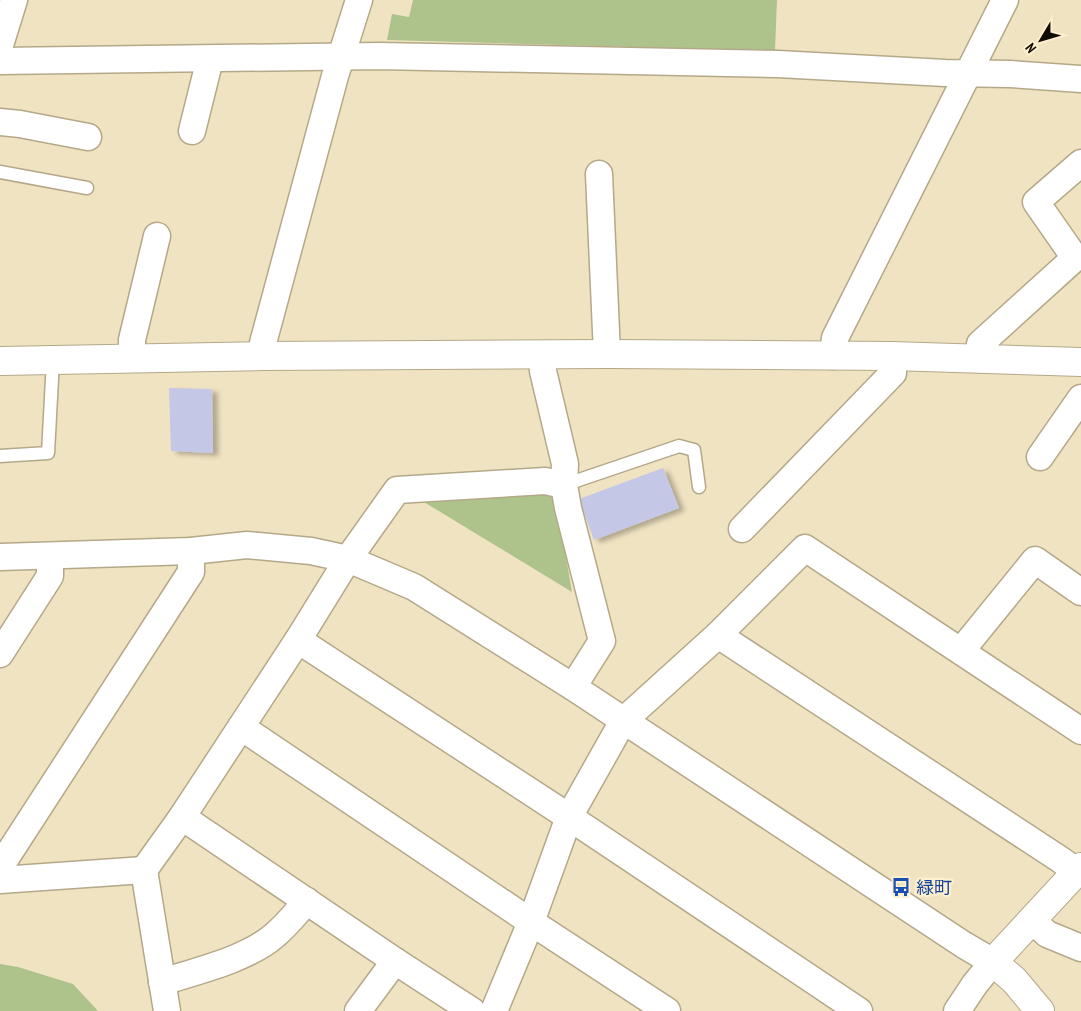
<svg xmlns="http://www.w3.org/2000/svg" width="1081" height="1011" font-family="'PT Sans Narrow','Noto Sans JP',sans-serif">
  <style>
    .green { fill: #aec38c }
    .building { fill: #c5c7e7; filter: url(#shadow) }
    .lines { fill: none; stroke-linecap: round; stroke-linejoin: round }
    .service-casing { stroke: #b4a889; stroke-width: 15 }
    .minor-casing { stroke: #b4a889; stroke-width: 29 }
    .tertiary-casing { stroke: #b4a889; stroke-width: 30 }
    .service { stroke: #fff; stroke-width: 12 }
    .minor { stroke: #fff; stroke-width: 26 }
    .tertiary { stroke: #fff; stroke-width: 28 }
    .labels { text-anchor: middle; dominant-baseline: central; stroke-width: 4.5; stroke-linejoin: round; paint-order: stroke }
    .transit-label { font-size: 18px; fill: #164399; stroke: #fdf0cf; text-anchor: start }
  </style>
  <defs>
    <filter id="shadow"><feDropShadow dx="5.5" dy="3" stdDeviation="2.5" flood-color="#0004"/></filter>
  </defs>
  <rect width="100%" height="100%" fill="#f0e3c2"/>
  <!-- green -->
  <g class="green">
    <path d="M413,0H777L775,51L387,40L392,14L409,17Z"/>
    <path d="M545,492L553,498L557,505L572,592L414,496Z"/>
    <path d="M0,964L18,967L73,984L98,1011H0Z"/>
  </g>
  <!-- building -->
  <g class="building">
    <path d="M169,388L212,389L213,453L171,451Z"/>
    <path d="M663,468L679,508L594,540L579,499Z"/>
  </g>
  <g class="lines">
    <!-- service casing -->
    <g class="service-casing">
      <g id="service">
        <path d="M0,172L87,188"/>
        <path d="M0,456L48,453L53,360"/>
        <path d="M564,485L679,446L694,450L699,487"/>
      </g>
    </g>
    <!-- minor casing -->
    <g class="minor-casing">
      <g id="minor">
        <path d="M0,45L14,0"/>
        <path d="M0,61L379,56L778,64L945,73L1010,74L1081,79"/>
        <path d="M0,122L20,124L88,137"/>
        <path d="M192,131L210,59"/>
        <path d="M599,174L607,354"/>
        <path d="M542,355L543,371L565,464L564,485L568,508L602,641L573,687"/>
        <path d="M263,356V343L335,76L359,0"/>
        <path d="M833,356L835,338L1005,0"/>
        <path d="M132,358V340L157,236"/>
        <path d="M978,359L980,344L1075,258L1036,202L1081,163"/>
        <path d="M1040,457L1081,398"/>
        <path d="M742,529L893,373L892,356"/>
        <path d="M0,557L191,551L247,545L311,551L348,559L414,587L573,687L964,945L993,962L975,984L957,1011"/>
        <path d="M718,635L1061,860L1077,872"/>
        <path d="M298,640L569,817L859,1011"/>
        <path d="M961,651L1035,560L1081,592"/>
        <path d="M0,654L50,576V556"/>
        <path d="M241,727L531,922L667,1011"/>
        <path d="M182,817L395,961L472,1011"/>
        <path d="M0,867L191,572V551"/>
        <path d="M0,880L144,870"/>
        <path d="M1032,920L1047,934L1081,948"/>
        <path d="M162,982C197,971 248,959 275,935C287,925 297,912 307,901"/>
        <path d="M167,1011L144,870L182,817L298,640L348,559L397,490L545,481L564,485"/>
        <path d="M358,1011L395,961"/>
        <path d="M494,1011L531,922L569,817L623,721L718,635L805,548L1081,731"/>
      </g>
    </g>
    <!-- tertiary casing -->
    <g class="tertiary-casing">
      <g id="tertiary">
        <path d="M0,361L263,356L607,354L892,356L1081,362"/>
        <path d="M1040,1011L1014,980L993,962L1081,867"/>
      </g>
    </g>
    <!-- service -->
    <use href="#service" class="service"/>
    <!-- minor -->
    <use href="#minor" class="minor"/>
    <!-- tertiary -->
    <use href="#tertiary" class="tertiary"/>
  </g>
  <!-- icons -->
  <defs>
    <g id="bus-bare" transform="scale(1.5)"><path d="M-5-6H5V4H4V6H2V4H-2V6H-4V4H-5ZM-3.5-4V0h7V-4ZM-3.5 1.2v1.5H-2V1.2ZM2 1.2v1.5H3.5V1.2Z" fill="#1a4fb4" stroke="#fdf0cf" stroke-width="2.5" paint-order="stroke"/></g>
  </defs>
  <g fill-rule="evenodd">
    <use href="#bus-bare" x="901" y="887"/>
  </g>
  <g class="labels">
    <!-- transit labels -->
    <g class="transit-label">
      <text x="916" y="887">緑町</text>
    </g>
  </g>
  <!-- north arrow -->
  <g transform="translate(1041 40) rotate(232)" stroke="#fdf0cf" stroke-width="4" paint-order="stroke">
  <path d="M0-4L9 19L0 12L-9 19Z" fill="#110c03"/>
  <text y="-8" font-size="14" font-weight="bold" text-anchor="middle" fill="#110c03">N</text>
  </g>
</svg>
